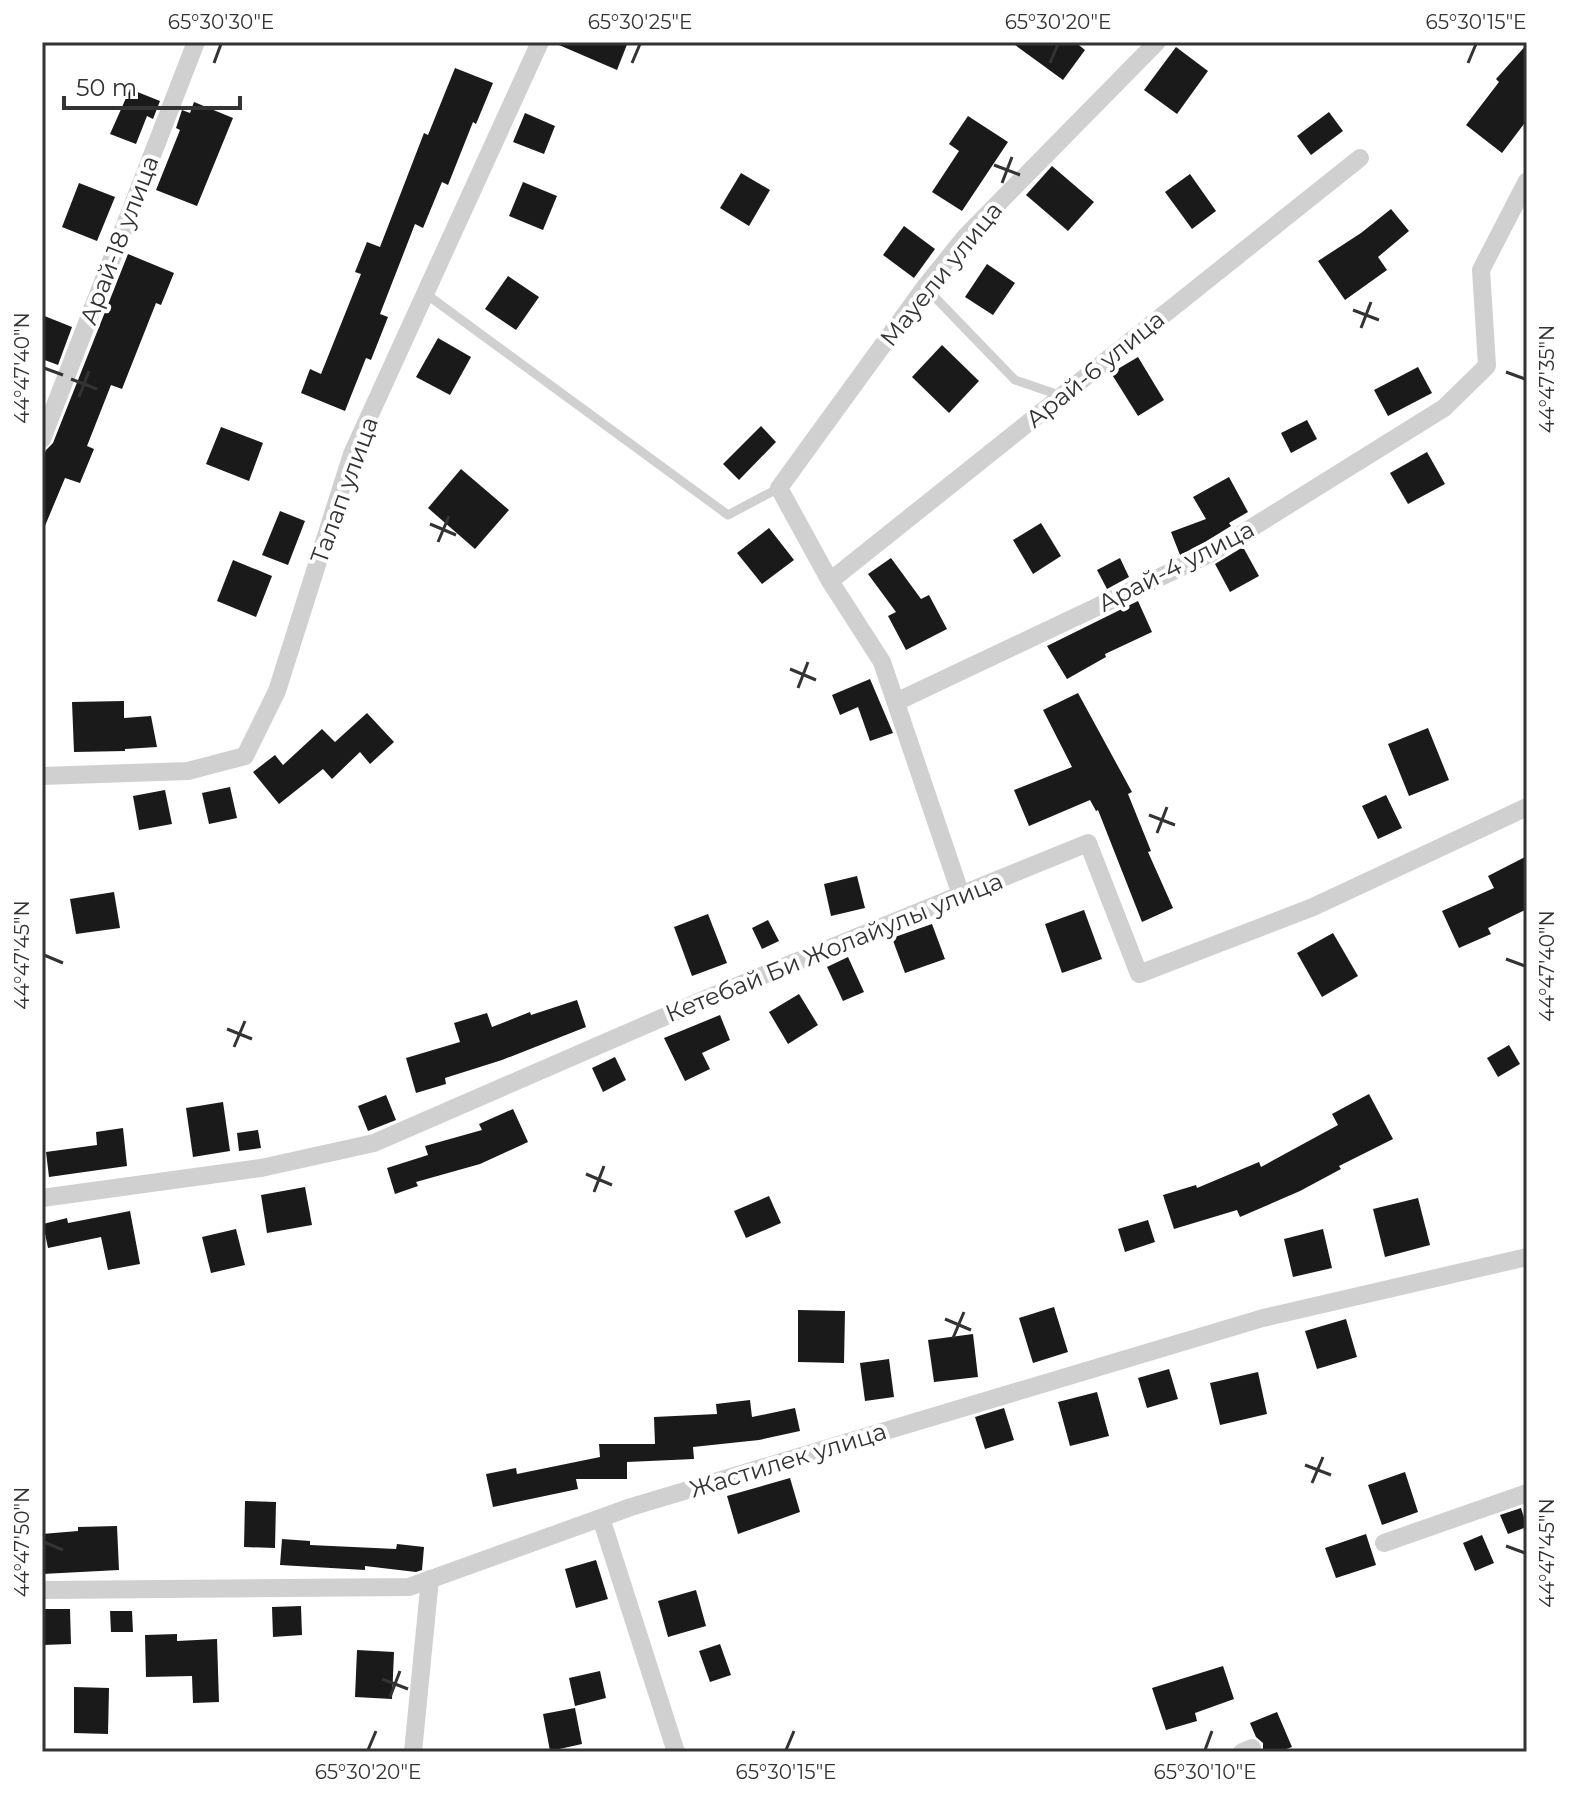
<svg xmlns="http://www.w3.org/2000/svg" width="1569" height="1794" font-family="Montserrat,sans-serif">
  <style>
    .building { fill: #1a1a1a }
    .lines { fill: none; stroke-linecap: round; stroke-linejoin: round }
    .service { stroke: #d0d0d0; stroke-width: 9 }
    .minor { stroke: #d0d0d0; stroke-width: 18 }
    .ticks { fill: none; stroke: #333; stroke-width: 3 }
    .labels { text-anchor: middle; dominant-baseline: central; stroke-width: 8; stroke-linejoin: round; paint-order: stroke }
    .street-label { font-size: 24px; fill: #333; stroke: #fff }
    .neatline { fill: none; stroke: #333; stroke-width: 3 }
    .ticks-label { font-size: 20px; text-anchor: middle; fill: #333 }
  </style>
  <rect width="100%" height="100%" fill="#fff"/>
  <!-- building -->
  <g class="building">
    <path d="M552,42H628L617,70Z"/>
    <path d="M1011,42H1075L1085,50L1063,80Z"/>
    <path d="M1527,44V120L1502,153L1466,125L1499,82L1496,79Z"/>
    <path d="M1176,47L1208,71L1177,114L1144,90Z"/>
    <path d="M455,68L493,83L476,124L473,122L448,185L442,182L423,228L415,224L380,314L388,317L371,360L366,358L345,411L301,393L310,369L321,374L361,274L355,272L367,242L380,247L424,133L428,135Z"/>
    <path d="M130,89L160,101L153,119L147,116L136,144L110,134Z"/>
    <path d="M194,102L233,118L197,206L156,190L180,130L176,128L182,110L190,113Z"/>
    <path d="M1329,112L1343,131L1311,155L1297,136Z"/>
    <path d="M525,113L555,126L544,154L513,142Z"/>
    <path d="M968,116L1008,142L962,211L932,192L959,151L949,144Z"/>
    <path d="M1052,166L1094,202L1068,231L1026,195Z"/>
    <path d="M741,173L770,190L749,226L720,208Z"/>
    <path d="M1190,174L1216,211L1192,229L1165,192Z"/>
    <path d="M523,182L557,196L543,230L509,216Z"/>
    <path d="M79,183L115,197L97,241L62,227Z"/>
    <path d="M1391,209L1409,231L1378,257L1387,270L1345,300L1318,261L1361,233Z"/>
    <path d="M904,226L935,249L914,278L883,255Z"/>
    <path d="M128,254L174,273L161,305L156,303L122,389L111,385L87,446L94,449L80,483L65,478L42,533V460L46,450L53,443Z"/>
    <path d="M987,264L1015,283L993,315L965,297Z"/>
    <path d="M508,276L539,297L516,330L485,309Z"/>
    <path d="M42,315L72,327L58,365L42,359Z"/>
    <path d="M438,338L471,357L450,395L416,377Z"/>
    <path d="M942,345L979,381L949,413L912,377Z"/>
    <path d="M1138,357L1164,400L1138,416L1111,373Z"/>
    <path d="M1418,367L1432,393L1388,416L1374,390Z"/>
    <path d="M1307,420L1317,439L1291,453L1281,433Z"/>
    <path d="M761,426L776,442L739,480L723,464Z"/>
    <path d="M221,427L263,443L249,481L206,464Z"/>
    <path d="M1427,452L1445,484L1408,504L1390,473Z"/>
    <path d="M461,469L509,510L475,549L428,508Z"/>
    <path d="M1229,477L1248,512L1229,523L1231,526L1205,542L1180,555L1171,532L1206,519L1193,497Z"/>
    <path d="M280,511L305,521L288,565L262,555Z"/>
    <path d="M1041,523L1061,556L1033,574L1013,540Z"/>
    <path d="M769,528L794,560L762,584L737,553Z"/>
    <path d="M1243,547L1259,576L1230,592L1215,564Z"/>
    <path d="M891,558L921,599L929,595L947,629L906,650L888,616L896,612L868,574Z"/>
    <path d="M1120,558L1129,577L1107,589L1097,570Z"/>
    <path d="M233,560L272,576L256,617L217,601Z"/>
    <path d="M1138,601L1152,632L1105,654L1106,657L1067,679L1047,646Z"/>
    <path d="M870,679L893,733L870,741L858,707L840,715L832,695Z"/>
    <path d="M1078,693L1132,792L1128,794L1151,851L1148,852L1173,908L1142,922L1098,810L1096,811L1090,800L1029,826L1014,790L1072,767L1043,710Z"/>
    <path d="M124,701V718L151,716L157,747L125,749V751L74,752L72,702Z"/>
    <path d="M367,713L394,742L370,764L360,752L332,779L323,769L279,804L253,772L275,755L283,765L322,729L335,742Z"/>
    <path d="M1428,728L1449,780L1409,796L1388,744Z"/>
    <path d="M230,787L237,818L209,824L202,793Z"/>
    <path d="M165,790L172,824L139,830L133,796Z"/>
    <path d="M1386,795L1402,828L1378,839L1362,806Z"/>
    <path d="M1527,856V909L1488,928L1491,934L1459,948L1442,911L1494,888L1488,876Z"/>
    <path d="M857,876L865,908L831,916L824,884Z"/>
    <path d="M114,892L120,928L76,934L70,899Z"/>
    <path d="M1084,910L1102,959L1062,973L1045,924Z"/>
    <path d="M708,914L727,963L692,976L674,927Z"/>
    <path d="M768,920L779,941L762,949L752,928Z"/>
    <path d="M932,924L945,959L905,973L892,938Z"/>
    <path d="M1333,933L1358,976L1322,997L1297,953Z"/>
    <path d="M848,957L864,992L843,1001L827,967Z"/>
    <path d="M799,994L818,1025L788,1044L769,1012Z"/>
    <path d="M577,1000L586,1027L502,1060L445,1078L446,1084L416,1093L406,1058L460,1042L454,1023L487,1013L492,1027L530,1012L531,1015Z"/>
    <path d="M720,1015L730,1040L702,1053L710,1069L685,1081L664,1038Z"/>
    <path d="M1509,1045L1520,1064L1498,1077L1487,1058Z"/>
    <path d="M615,1057L626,1080L603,1092L592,1068Z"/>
    <path d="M1369,1094L1393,1139L1339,1166L1341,1169L1300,1191L1240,1217L1237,1210L1174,1229L1163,1195L1196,1185L1197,1188L1259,1162L1261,1167L1338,1125L1332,1114Z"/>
    <path d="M386,1095L396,1120L368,1131L358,1106Z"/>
    <path d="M223,1102L230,1151L193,1157L186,1108Z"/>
    <path d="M513,1109L528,1142L480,1164L416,1182L418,1186L395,1194L387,1168L428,1155L425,1146L482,1130L479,1124Z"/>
    <path d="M123,1128L127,1166L49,1177L46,1152L97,1145L96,1132Z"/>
    <path d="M258,1130L261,1148L239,1151L237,1133Z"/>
    <path d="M305,1187L312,1225L267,1233L261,1195Z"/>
    <path d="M769,1196L781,1223L746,1238L734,1211Z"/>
    <path d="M1418,1198L1430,1245L1385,1257L1373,1209Z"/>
    <path d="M130,1211L140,1264L108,1270L101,1237L48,1248L43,1224L67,1218L68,1223Z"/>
    <path d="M1148,1220L1155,1242L1125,1252L1118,1229Z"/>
    <path d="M236,1229L245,1265L211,1273L202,1237Z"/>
    <path d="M1323,1229L1332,1268L1293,1277L1284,1239Z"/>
    <path d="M1054,1307L1068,1352L1033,1363L1019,1318Z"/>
    <path d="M798,1310L845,1311L844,1363L798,1362Z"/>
    <path d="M1346,1319L1357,1357L1317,1369L1305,1331Z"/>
    <path d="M973,1334L978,1377L934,1382L928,1340Z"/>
    <path d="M889,1359L894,1397L865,1401L860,1363Z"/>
    <path d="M1169,1369L1178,1399L1147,1408L1138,1378Z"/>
    <path d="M1258,1372L1267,1414L1220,1425L1210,1383Z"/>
    <path d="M1097,1392L1109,1436L1070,1446L1058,1402Z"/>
    <path d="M750,1400L752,1417L795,1408L800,1431L759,1440L693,1447L694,1459L627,1462V1479H576L578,1489L493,1507L486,1474L516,1468L517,1474L600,1457L599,1444H655L654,1417L717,1414L716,1404Z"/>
    <path d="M1004,1408L1014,1440L985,1449L975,1417Z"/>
    <path d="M1405,1472L1418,1512L1382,1525L1368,1485Z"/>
    <path d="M790,1478L800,1512L738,1534L727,1496Z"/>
    <path d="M245,1501L276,1502L275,1548L244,1547Z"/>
    <path d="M1521,1508L1527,1527L1508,1534L1500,1515Z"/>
    <path d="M117,1526L119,1570L42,1574V1534L78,1531V1527Z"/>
    <path d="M1366,1534L1376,1565L1336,1578L1325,1548Z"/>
    <path d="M1482,1535L1494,1563L1475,1571L1463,1543Z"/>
    <path d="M282,1539L310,1541V1545L396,1549L397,1544L424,1547L422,1570L416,1572L365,1566V1570L280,1565Z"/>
    <path d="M596,1560L608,1599L576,1608L565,1569Z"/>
    <path d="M696,1590L706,1626L668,1637L658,1601Z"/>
    <path d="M301,1606L302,1635L273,1637L272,1607Z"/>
    <path d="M42,1609H70L71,1644L43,1645Z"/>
    <path d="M110,1611H132L133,1632H111Z"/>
    <path d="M177,1634V1641L217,1639L219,1702L193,1703L192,1676L146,1677L145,1635Z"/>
    <path d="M720,1644L731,1675L710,1682L699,1651Z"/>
    <path d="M357,1650L394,1652L392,1699L355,1697Z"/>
    <path d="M1223,1666L1234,1699L1195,1713L1197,1721L1166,1730L1152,1688Z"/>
    <path d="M600,1671L606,1698L575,1706L569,1678Z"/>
    <path d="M74,1687L109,1688L108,1734L74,1733Z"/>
    <path d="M575,1708L582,1744L550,1751L543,1714Z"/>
    <path d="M1277,1712L1292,1747L1278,1752H1263V1743L1256,1737L1250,1723Z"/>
  </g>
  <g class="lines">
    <!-- service -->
    <g class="service">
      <path d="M925,287L1015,380L1062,396"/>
      <path d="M426,294L728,515L779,488"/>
    </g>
    <!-- minor -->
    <g class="minor">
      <path d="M42,439L196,42"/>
      <path d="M830,581L1360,158"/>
      <path d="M896,702L1211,553L1444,408L1487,366L1481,270L1527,181"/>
      <path d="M42,776L188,771L245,756L277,691L352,454L540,42"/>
      <path d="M961,895L882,662L830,581L779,488L925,287L966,236L1157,42"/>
      <path d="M42,1198L261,1168L374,1143L710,997L1088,843L1139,974L1313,907L1527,807"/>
      <path d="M601,1518L676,1752"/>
      <path d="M1384,1543L1527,1493"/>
      <path d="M42,1590L409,1587L631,1507L1263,1318L1527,1257"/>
      <path d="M413,1752L430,1579"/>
      <path d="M1242,1752L1252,1748"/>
    </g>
  </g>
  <!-- ticks -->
  <path class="ticks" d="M214,63L221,44M632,63L640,44M1050,63L1058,44M1468,63L1476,44M994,165L1020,175M1002,183L1012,157M1353,310L1379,320M1361,328L1371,302M44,368L63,375M1506,372L1525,379M71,379L97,389M79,397L89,371M430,524L456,535M438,542L449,516M790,669L816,680M798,688L808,662M1149,815L1175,825M1157,833L1167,807M44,955L63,963M1506,959L1525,966M227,1029L252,1039M234,1047L245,1021M586,1174L612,1185M594,1192L604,1166M945,1319L971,1330M953,1338L964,1312M1305,1465L1331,1475M1312,1483L1323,1457M44,1542L63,1550M1506,1546L1525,1553M382,1679L408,1689M390,1697L400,1671M368,1750L376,1731M786,1750L794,1731M1205,1750L1212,1731"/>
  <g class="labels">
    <!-- street labels -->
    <g class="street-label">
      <text transform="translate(119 240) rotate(-69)">Арай-18 улица</text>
      <text transform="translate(941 274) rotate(-51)">Мауели улица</text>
      <text transform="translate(1095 369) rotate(-39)">Арай-6 улица</text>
      <text transform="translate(344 490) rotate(-70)">Талап улица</text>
      <text transform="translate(1176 566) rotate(-27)">Арай-4 улица</text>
      <text transform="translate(834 947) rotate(-22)">Кетебай Би Жолайулы улица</text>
      <text transform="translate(788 1460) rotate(-17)">Жастилек улица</text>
    </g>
  </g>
  <!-- border -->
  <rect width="1569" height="1794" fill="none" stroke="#ffffff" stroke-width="88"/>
  <!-- scale -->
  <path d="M64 96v12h176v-12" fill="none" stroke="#333333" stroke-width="4"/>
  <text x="76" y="96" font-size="24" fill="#333333" stroke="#ffffff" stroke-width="6" paint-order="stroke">50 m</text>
  <rect x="44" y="44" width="1481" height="1706" class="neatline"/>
  <g class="ticks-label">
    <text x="221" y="29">65°30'30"E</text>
    <text x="640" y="29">65°30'25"E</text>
    <text x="1058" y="29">65°30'20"E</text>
    <text x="1476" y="29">65°30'15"E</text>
    <text transform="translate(22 368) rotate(-90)" y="7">44°47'40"N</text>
    <text transform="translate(1547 379) rotate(-90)" y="7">44°47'35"N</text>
    <text transform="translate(22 955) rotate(-90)" y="7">44°47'45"N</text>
    <text transform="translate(1547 966) rotate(-90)" y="7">44°47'40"N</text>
    <text transform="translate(22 1542) rotate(-90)" y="7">44°47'50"N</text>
    <text transform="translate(1547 1553) rotate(-90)" y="7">44°47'45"N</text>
    <text x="368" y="1779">65°30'20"E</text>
    <text x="786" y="1779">65°30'15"E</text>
    <text x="1205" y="1779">65°30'10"E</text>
  </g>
</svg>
